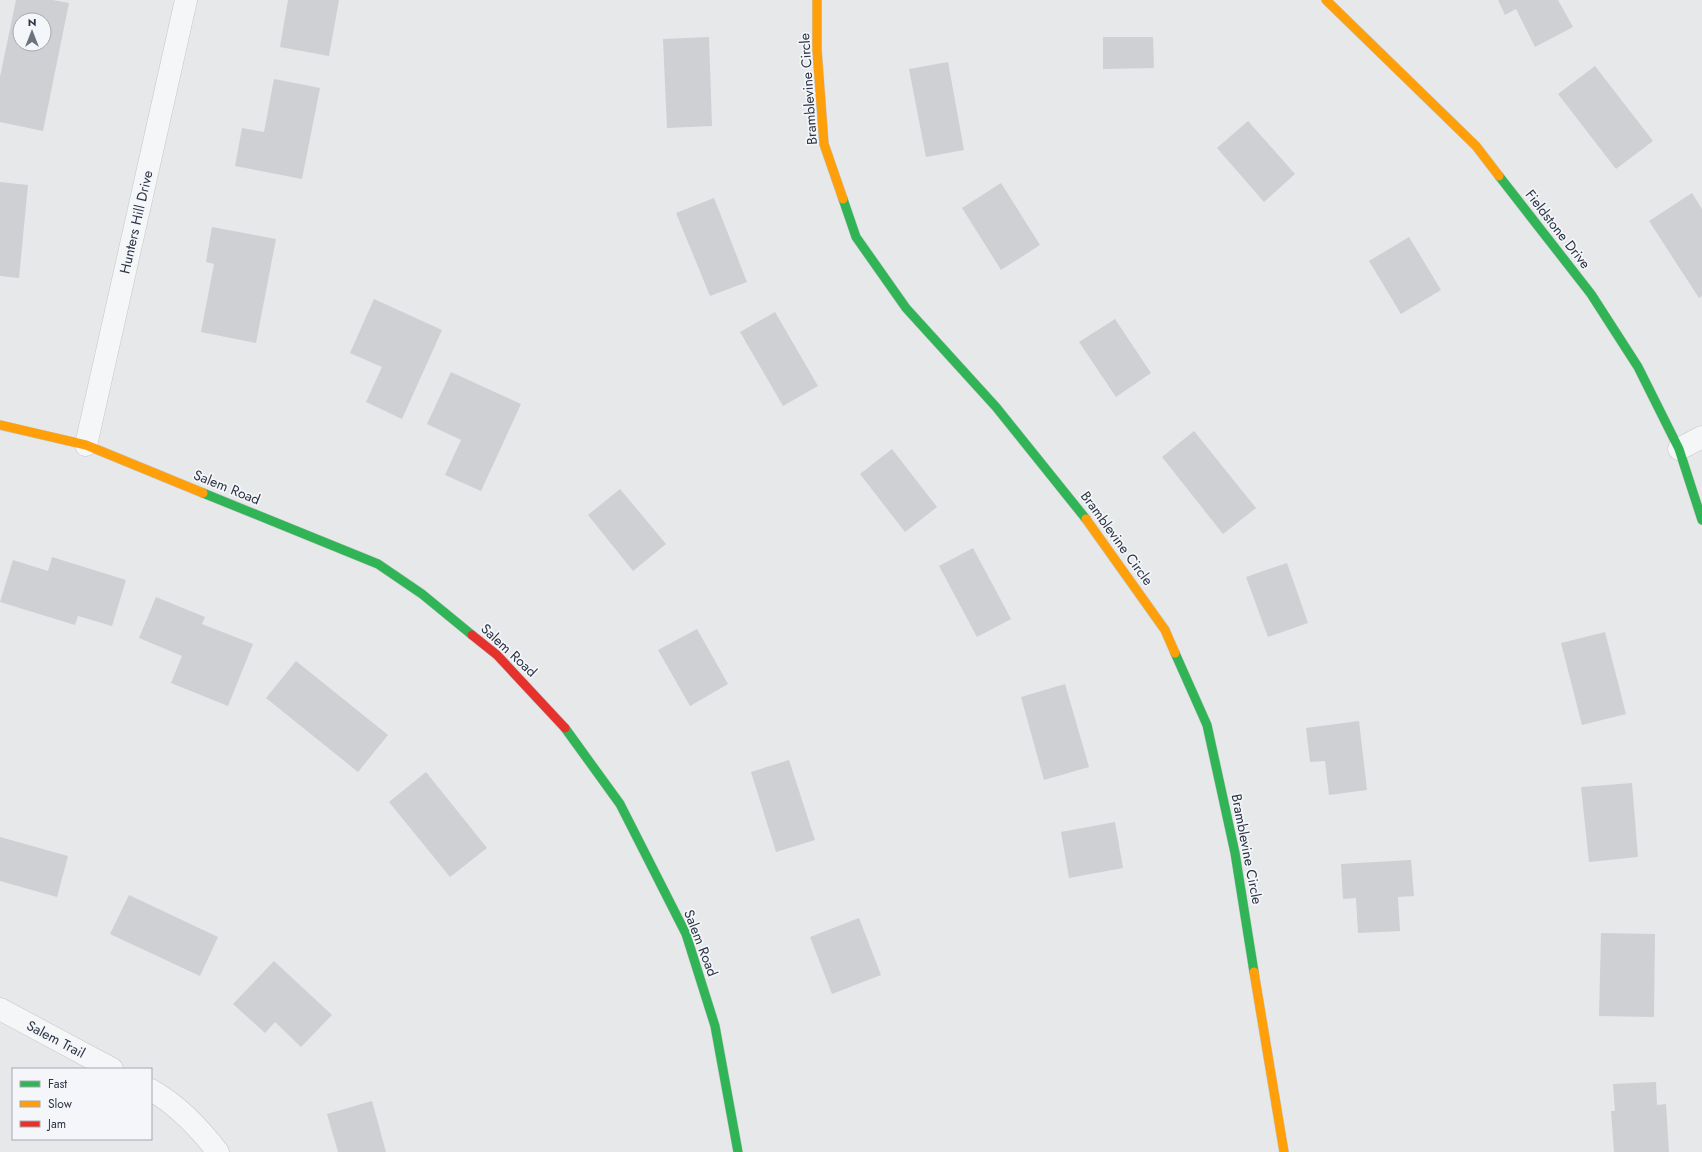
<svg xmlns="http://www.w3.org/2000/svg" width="1702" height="1152" font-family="Jost,sans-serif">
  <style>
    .building { fill: #ced0d3; fill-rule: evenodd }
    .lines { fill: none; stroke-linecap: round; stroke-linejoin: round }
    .street-casing { stroke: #c4c6c8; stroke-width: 23 }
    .fast-casing { stroke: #c4c6c8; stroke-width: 10 }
    .slow-casing { stroke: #c4c6c8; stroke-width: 10 }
    .jam-casing { stroke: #c4c6c8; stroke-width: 10 }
    .street { stroke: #f5f6f7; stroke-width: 22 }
    .fast { stroke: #30b455; stroke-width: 9 }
    .slow { stroke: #ff9f0a; stroke-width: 9 }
    .jam { stroke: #e5322d; stroke-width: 9 }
    .labels { text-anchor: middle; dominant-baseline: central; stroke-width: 3.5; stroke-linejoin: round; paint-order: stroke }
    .street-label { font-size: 14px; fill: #2b3445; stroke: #f4f6f9 }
  </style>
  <rect width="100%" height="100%" fill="#e6e8ea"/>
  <!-- building -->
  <g class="building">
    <path d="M16,0H53L69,3L43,131L0,122V77ZM20,20H44V44H20Z"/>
    <path d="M288,0H339L329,56L280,47Z"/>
    <path d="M1498,0H1558L1573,27L1535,47L1516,9L1505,15Z"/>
    <path d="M709,37L712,126L667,128L663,39Z"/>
    <path d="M1103,37H1153L1154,68L1103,69Z"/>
    <path d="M948,62L964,150L926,157L909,69Z"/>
    <path d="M1595,66L1653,141L1616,169L1558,94Z"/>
    <path d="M274,79L320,88L302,179L235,166L242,128L264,132Z"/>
    <path d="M1248,121L1295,174L1264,202L1217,148Z"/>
    <path d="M0,182L28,185L19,278L0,276Z"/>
    <path d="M1001,183L1040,245L1001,270L962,208Z"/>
    <path d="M1692,193L1702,209V296L1699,298L1649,221Z"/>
    <path d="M714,198L747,282L710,296L676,213Z"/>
    <path d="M212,227L276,239L256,343L201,332L214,264L206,262Z"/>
    <path d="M1409,237L1441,290L1401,314L1369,261Z"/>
    <path d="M374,299L442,330L402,419L366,402L382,367L350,353Z"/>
    <path d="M775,312L818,386L783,406L740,332Z"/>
    <path d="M1115,319L1151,373L1116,397L1079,342Z"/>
    <path d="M451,372L521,404L481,491L445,475L461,440L427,424Z"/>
    <path d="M1194,431L1256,508L1223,534L1162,457Z"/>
    <path d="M892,449L937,507L905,532L860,474Z"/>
    <path d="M620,489L666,544L633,571L588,515Z"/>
    <path d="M973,548L1011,619L977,637L939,566Z"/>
    <path d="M52,557L126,580L112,626L78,616L75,625L0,602L13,560L48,571Z"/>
    <path d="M1287,563L1308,623L1268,637L1246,577Z"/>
    <path d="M156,597L205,617L202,624L253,644L228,706L171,683L182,656L139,638Z"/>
    <path d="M697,629L728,684L690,706L658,650Z"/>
    <path d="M1605,632L1626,714L1582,725L1561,643Z"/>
    <path d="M296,661L388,735L358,772L266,698Z"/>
    <path d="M1065,684L1089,767L1044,780L1021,697Z"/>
    <path d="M1359,721L1367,790L1329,795L1325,761L1310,762L1306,728Z"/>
    <path d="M789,760L815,840L776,852L751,772Z"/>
    <path d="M426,772L487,848L450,877L389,802Z"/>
    <path d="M1632,783L1638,857L1589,862L1581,787Z"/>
    <path d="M1115,822L1123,868L1069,878L1061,832Z"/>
    <path d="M0,837L68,856L57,897L0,881Z"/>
    <path d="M1411,860L1414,896L1398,897L1400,931L1358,933L1356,898L1343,899L1341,864Z"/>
    <path d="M129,895L218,937L200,976L110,934Z"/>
    <path d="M859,918L881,975L832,994L810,937Z"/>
    <path d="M1601,933L1655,934L1654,1017L1599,1016Z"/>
    <path d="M274,961L332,1015L301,1047L275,1022L265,1033L233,1004Z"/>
    <path d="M1656,1082L1657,1105L1666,1104L1669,1152H1614L1611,1111H1615L1613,1084Z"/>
    <path d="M372,1101L386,1152H338L327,1114Z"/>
  </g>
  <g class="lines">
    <!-- street casing -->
    <g class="street-casing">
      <g id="street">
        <path d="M86,445L186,0"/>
        <path d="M1679,449L1702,437"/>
        <path d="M0,1009L112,1069"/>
        <path d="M151,1090C178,1105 199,1128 218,1152"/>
      </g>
    </g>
    <!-- fast casing -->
    <g class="fast-casing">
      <g id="fast">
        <path d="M1499,176L1591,294L1638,367L1679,449L1702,520"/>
        <path d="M843,199L856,237L906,308L996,407L1086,519"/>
        <path d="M203,493L378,564L422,594L472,635"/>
        <path d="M1175,653L1207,725L1235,853L1254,972"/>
        <path d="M565,728L620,804L686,934L715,1026L738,1152"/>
      </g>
    </g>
    <!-- slow casing -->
    <g class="slow-casing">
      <g id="slow">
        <path d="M817,0V50L824,144L843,199"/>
        <path d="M1326,0L1476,146L1499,176"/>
        <path d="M0,425L86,445L203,493"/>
        <path d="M1086,519L1165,630L1175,653"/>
        <path d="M1254,972L1284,1152"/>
      </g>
    </g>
    <!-- jam casing -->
    <g class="jam-casing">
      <path id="jam" d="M472,635L497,655L565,728"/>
    </g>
    <!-- street -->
    <use href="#street" class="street"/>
    <!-- fast -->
    <use href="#fast" class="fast"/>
    <!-- slow -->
    <use href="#slow" class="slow"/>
    <!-- jam -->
    <use href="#jam" class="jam"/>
  </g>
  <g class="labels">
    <!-- street labels -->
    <g class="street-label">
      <text transform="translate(808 89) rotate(-94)">Bramblevine Circle</text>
      <text transform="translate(136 222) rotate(-77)">Hunters Hill Drive</text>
      <text transform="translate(1558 229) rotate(52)">Fieldstone Drive</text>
      <text transform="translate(227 487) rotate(22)">Salem Road</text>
      <text transform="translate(1117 538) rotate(54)">Bramblevine Circle</text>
      <text transform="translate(509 650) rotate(43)">Salem Road</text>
      <text transform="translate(1247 849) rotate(79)">Bramblevine Circle</text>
      <text transform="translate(701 943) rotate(69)">Salem Road</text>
      <text transform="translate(56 1039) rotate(28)">Salem Trail</text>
    </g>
  </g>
  <!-- legend -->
  <rect x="12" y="1068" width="140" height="72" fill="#f4f6f9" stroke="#a4a8b1"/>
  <rect x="20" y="1081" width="20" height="6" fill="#30b455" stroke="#a4a8b1"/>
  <text x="48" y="1088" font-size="12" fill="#2b3445">Fast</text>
  <rect x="20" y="1101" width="20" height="6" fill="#ff9f0a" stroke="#a4a8b1"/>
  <text x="48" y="1108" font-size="12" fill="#2b3445">Slow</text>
  <rect x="20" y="1121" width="20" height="6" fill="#e5322d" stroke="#a4a8b1"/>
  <text x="48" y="1128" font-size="12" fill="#2b3445">Jam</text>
  <!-- north arrow -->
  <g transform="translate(32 32)"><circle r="19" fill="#f4f6f9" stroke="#a4a8b1"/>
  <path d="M0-3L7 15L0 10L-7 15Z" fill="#6c737f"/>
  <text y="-6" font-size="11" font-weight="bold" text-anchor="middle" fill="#2b3445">N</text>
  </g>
</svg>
